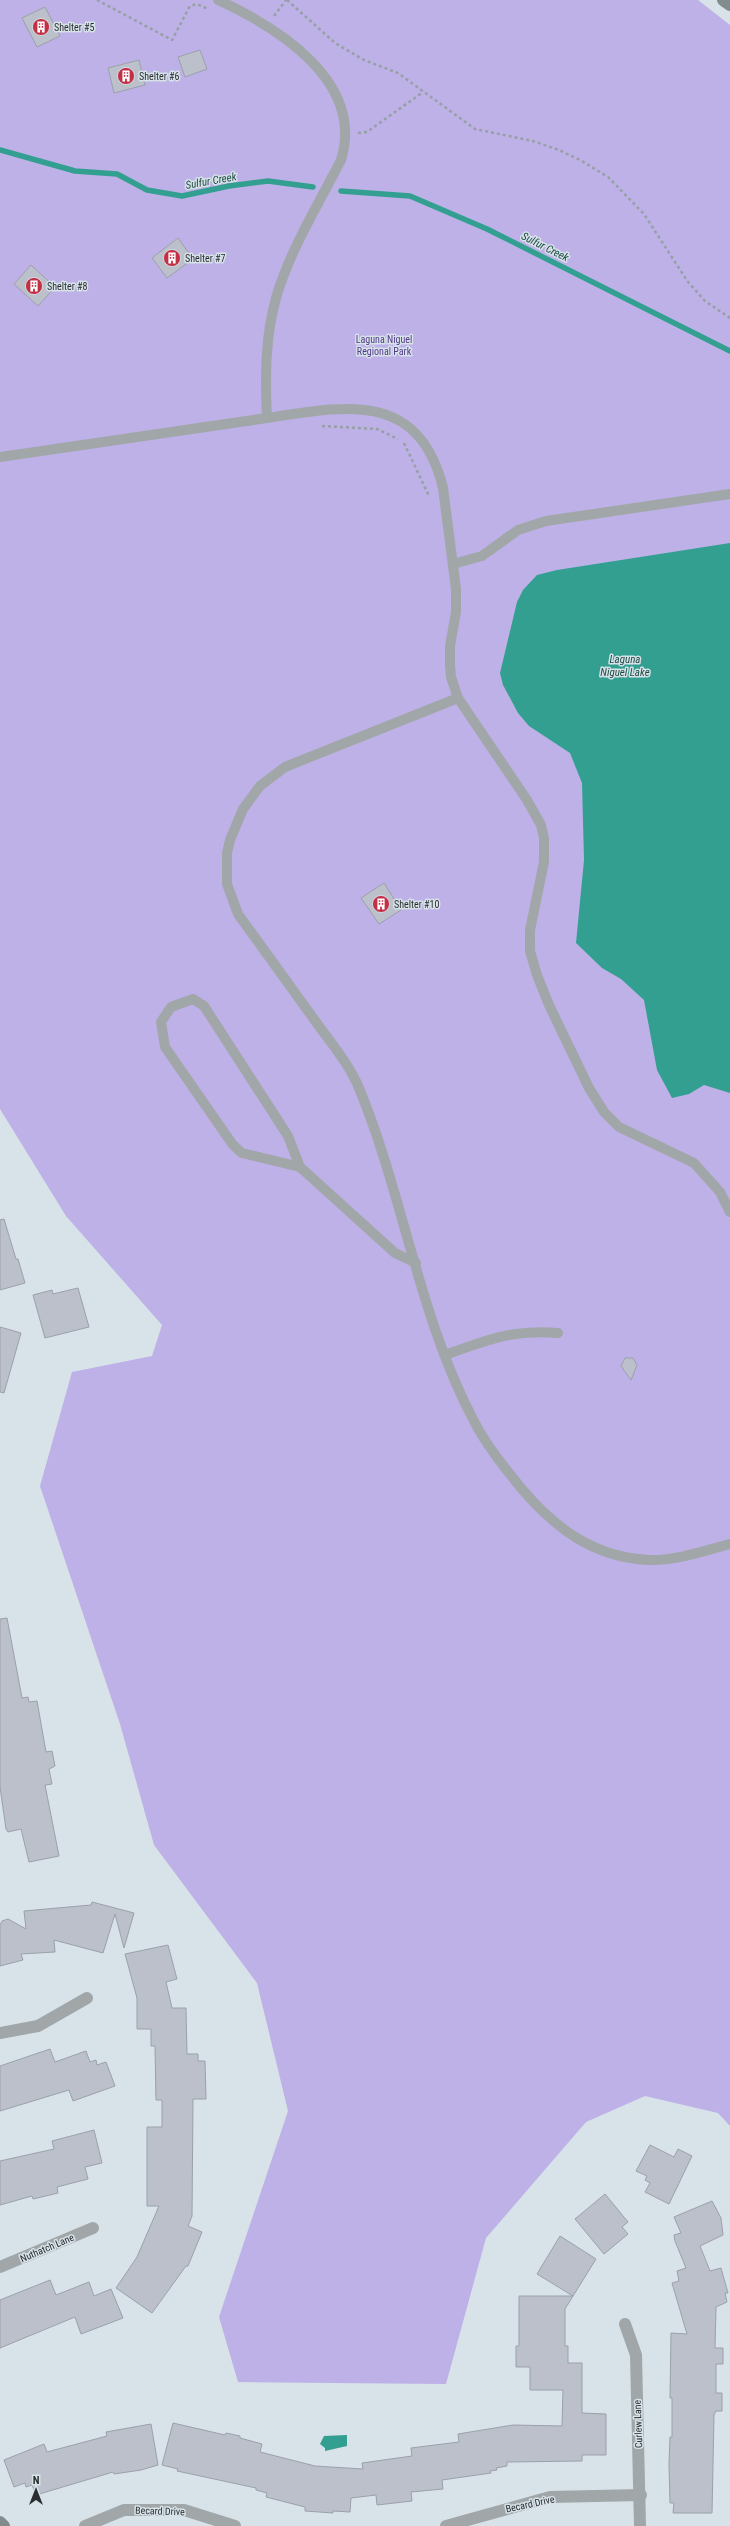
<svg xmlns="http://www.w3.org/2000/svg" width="730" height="2526" font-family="'Roboto Condensed',sans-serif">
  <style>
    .green { fill: #bdb1e7 }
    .water { fill: #339f91 }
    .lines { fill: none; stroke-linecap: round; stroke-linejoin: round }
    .stream { stroke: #339f91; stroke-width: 5.5 }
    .building { fill: #bcc0cb; stroke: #9ba0aa }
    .path { stroke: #97a0a5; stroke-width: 2.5; stroke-dasharray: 3 3; stroke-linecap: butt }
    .lane { stroke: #a1a7a8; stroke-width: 10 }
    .street { stroke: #a1a7a8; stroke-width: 12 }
    .secondary { stroke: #838c8d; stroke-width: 12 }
    .labels { text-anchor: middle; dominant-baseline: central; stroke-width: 3; stroke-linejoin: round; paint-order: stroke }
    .poi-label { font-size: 10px; fill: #2a2e31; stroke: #d7e2e9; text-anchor: start }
    .park-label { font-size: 10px; fill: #523989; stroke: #d7e2e9 }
    .street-label { font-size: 10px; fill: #2a2e31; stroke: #d7e2e9 }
    .water-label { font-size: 11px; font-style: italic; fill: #1d4b44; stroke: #d7e2e9 }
  </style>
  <rect width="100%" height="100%" fill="#d7e2e9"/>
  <!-- green -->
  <path class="green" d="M0,0H698L730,25V2126L718,2113L645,2096L586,2122L486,2238L446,2384L238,2382L219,2317L288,2111L257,1983L154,1845L120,1724L40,1486L72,1372L152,1356L162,1325L66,1216L0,1109Z"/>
  <!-- water -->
  <g class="water">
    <path d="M730,543V1093L704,1085L689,1094L672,1098L657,1070L644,1000L621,979L602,968L576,943L584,860L582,783L570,753L529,726L518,713L503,685L500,673L517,602L523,590L537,575L557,570Z"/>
    <path d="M347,2435V2446L325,2451V2448L320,2444L324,2436Z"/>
  </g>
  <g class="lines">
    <!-- stream -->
    <g class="stream">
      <path d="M0,150L75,171L117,174L147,190L182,196L229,186L268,181L313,187"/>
      <path d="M341,191L410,196L487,229L730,351"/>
    </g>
  </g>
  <!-- building -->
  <g class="building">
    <path d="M45,7L60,36L37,47L22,18Z"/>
    <path d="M200,50L207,69L185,77L178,57Z"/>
    <path d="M139,60L145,85L114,93L108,68Z"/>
    <path d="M178,238L193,259L167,278L152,258Z"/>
    <path d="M31,265L55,287L38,306L14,284Z"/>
    <path d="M384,883L401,910L379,924L361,898Z"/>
    <path d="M4,1219L16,1259H18L25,1283L0,1290V1220Z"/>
    <path d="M78,1288L89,1327L45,1338L33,1295L52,1290L53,1294Z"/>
    <path d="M0,1327L21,1333L4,1393L0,1392Z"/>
    <path d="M625,1358H633L637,1365L631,1380L621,1366Z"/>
    <path d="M7,1618L22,1698L28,1697L29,1702L37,1701L46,1752L52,1751L55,1766L49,1769L52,1784L45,1785L59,1856L29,1862L21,1829L8,1832L6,1829L0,1787V1619Z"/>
    <path d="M92,1902L134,1913L124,1948L115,1914L103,1953L54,1940L55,1952L21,1954L23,1960L0,1966V1925L2,1921L8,1919L26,1929L24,1911L91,1905Z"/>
    <path d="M168,1945L177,1979L166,1982L172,2008H186L187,2054H198V2061H205L206,2099H193L192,2216L188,2226L202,2232L188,2266H186L152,2313L116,2288L137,2257L159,2206H147V2127H162V2100H156L155,2046H151V2029H137V1998L125,1954Z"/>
    <path d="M50,2049L55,2062L86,2051L90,2062L96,2060L97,2065L106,2062L115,2086L73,2101L69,2090L0,2111V2066Z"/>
    <path d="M94,2130L102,2163L85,2167L88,2179L57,2187L58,2193L33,2199L32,2196L0,2205V2161L54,2149L52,2141Z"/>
    <path d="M650,2145L674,2157L678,2149L692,2156L669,2204L645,2192L650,2183L645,2180L647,2176L636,2171Z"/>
    <path d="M605,2194L628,2222L622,2227L628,2234L604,2254L575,2219Z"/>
    <path d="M712,2201L721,2218L723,2235L700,2246L710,2271L721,2268L728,2293H725L727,2302L716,2307L715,2348H723V2364H716V2393H722V2411H716L714,2415L712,2513H673L674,2503H670L669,2464L670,2437H672V2398H670L671,2333L687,2334L672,2283L679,2281L677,2271L686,2268L675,2241L674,2235L681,2233L674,2217Z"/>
    <path d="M560,2236L596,2259L565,2309V2346H568V2363H582V2413L606,2414V2455H582V2461L507,2462V2466L496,2468L497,2470L490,2471L491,2473L442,2480L443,2489L411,2492L412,2501L377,2505L376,2495L351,2498L350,2512L333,2511V2513L305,2511V2507L266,2497L267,2493L256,2490V2488L177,2471L178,2469L162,2465L173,2423L225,2435L226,2433L240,2436V2438L262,2444L260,2452L315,2466L363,2469L362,2463L412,2456L411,2448L459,2442L458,2434L513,2425L562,2426L563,2390H530V2367H516V2346H519V2296H573L537,2274Z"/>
    <path d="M50,2280L56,2295L89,2282L94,2296L111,2289L123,2318L81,2334L75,2317L0,2348V2300Z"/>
    <path d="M151,2424L158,2465L141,2470L114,2474L113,2472L36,2495L32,2485L26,2487L25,2483L14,2487L4,2460L44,2444L47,2452L107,2436L106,2432Z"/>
  </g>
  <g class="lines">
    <!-- path -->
    <g class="path">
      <path d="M97,0L172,40L190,6L197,4L208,9"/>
      <path d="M287,0L335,43L364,60L398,73L475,129L533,141L559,150L582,161L608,177L644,214L688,282L705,301L730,318"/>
      <path d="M274,16L286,0"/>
      <path d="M358,133L367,132L423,92"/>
      <path d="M322,426L377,429L398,439"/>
      <path d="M404,443L429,496"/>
    </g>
    <!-- lane -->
    <g class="lane">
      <path d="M218,0C279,28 365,82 341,160C318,205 290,250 276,298C265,338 265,377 267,418C346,406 419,390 443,488L456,589V612L450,646V665L451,677L458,698L527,800L541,825L544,838V862L530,930V951L537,975L549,1005L589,1088L604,1112L619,1127L694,1163L720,1192L730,1212"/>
      <path d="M0,457L267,418"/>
      <path d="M453,564L482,556L518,530L546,521L730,494"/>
      <path d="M458,698L285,767L260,786L243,809L230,840L227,853V884L238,914C264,950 290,986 316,1022C331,1043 349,1064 359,1088C404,1197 419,1319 475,1423C487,1446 505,1468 521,1488C555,1528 593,1557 648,1560C676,1561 703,1551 730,1544"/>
      <path d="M300,1167L242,1153L233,1145L165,1047L161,1022L171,1007L193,999L204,1006L288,1136L300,1167L395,1253L416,1263"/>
      <path d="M445,1355C486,1340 513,1329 558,1333"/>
    </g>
    <!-- street -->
    <g class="street">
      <path d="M0,2033L38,2026L87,1998"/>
      <path d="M0,2267L93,2228"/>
      <path d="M625,2324L636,2355L640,2526"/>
      <path d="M85,2526L124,2510H184L235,2526"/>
      <path d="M446,2526L550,2497L641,2495"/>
    </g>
    <!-- secondary -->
    <g class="secondary">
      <path d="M723,0L730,5"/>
      <path d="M0,2522L4,2526"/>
    </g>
  </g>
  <!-- icons -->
  <defs>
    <g id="building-disc" transform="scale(0.9)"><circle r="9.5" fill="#c13045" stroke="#d7e2e9"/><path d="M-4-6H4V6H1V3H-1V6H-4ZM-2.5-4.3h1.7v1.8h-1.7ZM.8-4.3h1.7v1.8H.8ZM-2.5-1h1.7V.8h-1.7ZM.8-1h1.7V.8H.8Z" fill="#fff"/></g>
  </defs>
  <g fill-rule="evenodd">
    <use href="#building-disc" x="41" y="27"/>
    <use href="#building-disc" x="126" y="76"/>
    <use href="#building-disc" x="172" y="258"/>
    <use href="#building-disc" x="34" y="286"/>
    <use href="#building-disc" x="381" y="904"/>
  </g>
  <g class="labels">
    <!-- poi labels -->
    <g class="poi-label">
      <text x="54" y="27">Shelter #5</text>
      <text x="139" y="76">Shelter #6</text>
      <text x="185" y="258">Shelter #7</text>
      <text x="47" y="286">Shelter #8</text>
      <text x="394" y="904">Shelter #10</text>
    </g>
    <!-- park labels -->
    <g class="park-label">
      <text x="384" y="339">Laguna Niguel<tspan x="384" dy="12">Regional Park</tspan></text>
    </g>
    <!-- street labels -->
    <g class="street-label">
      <text transform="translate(47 2248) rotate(-23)">Nuthatch Lane</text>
      <text transform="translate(638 2424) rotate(-92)">Curlew Lane</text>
      <text transform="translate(530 2504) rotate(-12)">Becard Drive</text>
      <text transform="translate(160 2511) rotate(2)">Becard Drive</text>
    </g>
    <!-- water labels -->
    <g class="water-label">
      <text transform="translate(211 181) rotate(-10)">Sulfur Creek</text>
      <text transform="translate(545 247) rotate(27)">Sulfur Creek</text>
      <text x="625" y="659">Laguna<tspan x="625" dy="13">Niguel Lake</tspan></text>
    </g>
  </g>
  <!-- north arrow -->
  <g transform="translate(36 2490)" stroke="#d7e2e9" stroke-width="3" paint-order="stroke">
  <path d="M0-3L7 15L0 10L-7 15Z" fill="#2a2e31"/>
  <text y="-6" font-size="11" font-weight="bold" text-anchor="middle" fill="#2a2e31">N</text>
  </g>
</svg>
